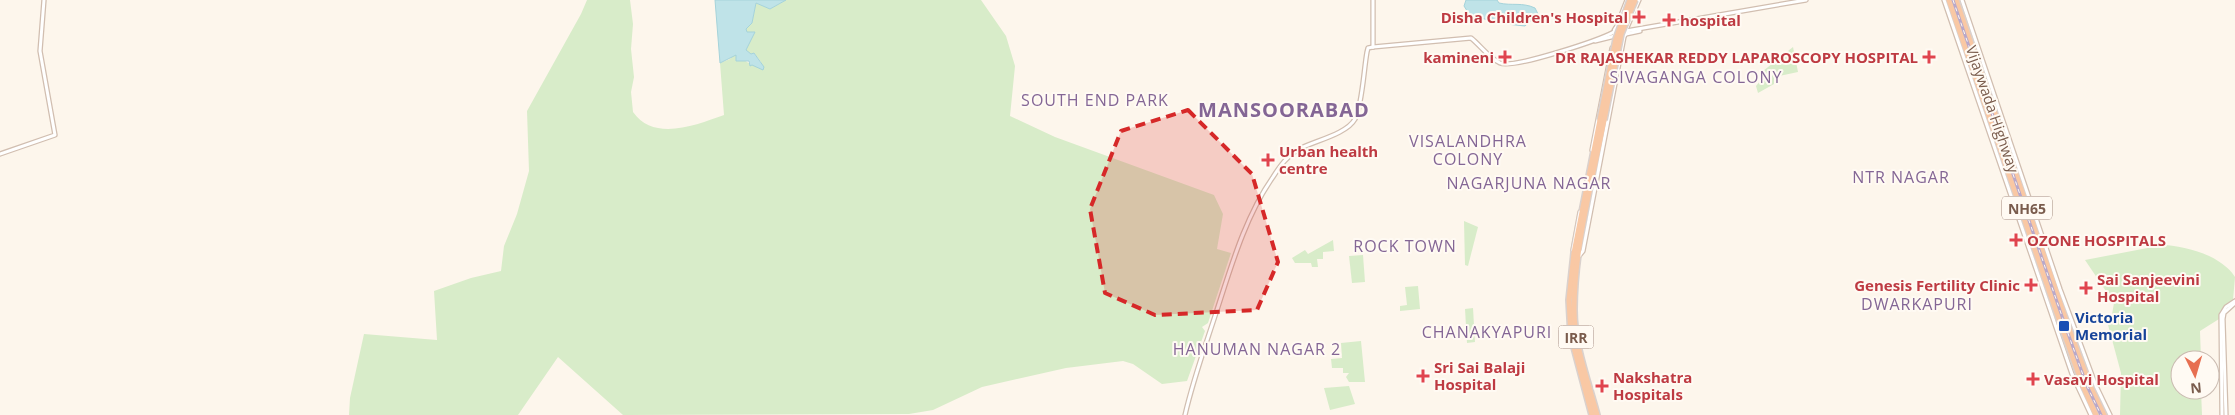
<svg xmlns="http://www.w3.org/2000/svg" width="2235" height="415" font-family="'Open Sans',sans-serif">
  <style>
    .green { fill: #d8ecc9 }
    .water { fill: #bfe3e8; stroke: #a5d3da }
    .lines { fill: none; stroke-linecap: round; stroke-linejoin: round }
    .tertiary-casing { stroke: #d1beb0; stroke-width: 5.5 }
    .trunk-casing { stroke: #dad1cd; stroke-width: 8 }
    .tertiary { stroke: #fff; stroke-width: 3 }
    .trunk { stroke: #f9c8a4; stroke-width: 5 }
    .rail-casing { stroke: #b9a8c9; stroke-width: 3 }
    .rail { stroke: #fffaf3; stroke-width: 1; stroke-dasharray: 4; stroke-linecap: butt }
    .trunk-bridge-casing { stroke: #dad1cd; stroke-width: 8; stroke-linecap: butt }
    .trunk-bridge { stroke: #f9c8a4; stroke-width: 5 }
    .marked { fill: #d62828; fill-opacity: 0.2; stroke: #d62828; stroke-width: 4; stroke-dasharray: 10 6; stroke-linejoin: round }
    .health-dot { fill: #e0444e; stroke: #fffaf3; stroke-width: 2 }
    .transit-dot { fill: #1a4fb4; stroke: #fffaf3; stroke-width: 2 }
    .labels { text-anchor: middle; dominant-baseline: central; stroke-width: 4; stroke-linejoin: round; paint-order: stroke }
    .shield { fill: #fffaf3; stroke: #a28b7f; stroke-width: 1 }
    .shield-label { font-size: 14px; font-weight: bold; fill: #7a5c4d }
    .health-label { font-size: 15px; font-weight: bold; fill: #be3a42; stroke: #fffaf3; text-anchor: start }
    .street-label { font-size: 15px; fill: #7a5c4d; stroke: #fffaf3 }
    .transit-label { font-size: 15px; font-weight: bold; fill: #164399; stroke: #fffaf3; text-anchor: start }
    .neighbourhood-label { font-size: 16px; letter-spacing: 1px; fill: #846695; stroke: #fffaf3 }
    .district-label { font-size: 20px; font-weight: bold; letter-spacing: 1px; fill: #846695; stroke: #fffaf3 }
  </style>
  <rect width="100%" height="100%" fill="#fdf6ec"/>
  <!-- green -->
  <g class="green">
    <path d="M587,0H630L633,24L631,49L634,77L631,92L633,112C654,142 696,125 724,115L720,63L730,59L732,55L736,54C743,61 753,65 762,69L761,62L754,53L751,55L746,50L754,32H747L745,29L752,23L756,3L770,9L786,0H981L1006,36L1015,66L1010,116L1055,137L1214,195L1223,214L1217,249L1231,253L1208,323L1202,327L1205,331L1187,381L1162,384L1133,364L1123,361L1066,368L982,387L933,410L909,414L623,415L558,357L518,415H349L350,398L364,334L437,340L434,291L471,278L501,271L504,246L517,214L529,171L527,111L581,14Z"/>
    <path d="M1793,47L1798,72L1774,77V84L1758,93L1756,86L1762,79L1758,75Z"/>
    <path d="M1464,221L1478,227L1468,266L1465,265Z"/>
    <path d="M1333,240L1334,251L1323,252V259H1317L1318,267H1312L1311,263H1295L1292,258L1305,250L1308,254Z"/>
    <path d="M2163,245C2187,246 2222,256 2235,277L2233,300L2220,311L2219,319L2200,331L2201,360H2180V390H2201L2202,415H2120L2121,373L2107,321L2111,320L2114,303L2085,260Z"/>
    <path d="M1363,255L1365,282L1352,283L1349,256Z"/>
    <path d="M1418,286L1420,309L1400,311V306L1407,305L1405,287Z"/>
    <path d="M1473,308L1475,342L1467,343L1465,309Z"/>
    <path d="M1361,341L1365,382H1349L1346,377L1349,373H1343V368H1332L1331,359L1342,358L1341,343Z"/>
    <path d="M1349,386L1355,404L1330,410L1324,388Z"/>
  </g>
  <!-- water -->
  <g class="water">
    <path d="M715,0H786L770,9L756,3L752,23L746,29L747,32H755L746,50L751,54L754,53L764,67L763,70L752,65L750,66L749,61H736V55L720,63Z"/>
    <path d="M1466,0H1497L1499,3C1512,6 1522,2 1535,8L1538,14L1525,26L1497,23L1469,14L1464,6Z"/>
  </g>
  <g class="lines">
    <!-- tertiary casing -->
    <g class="tertiary-casing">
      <g id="tertiary">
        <path d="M1373,0V47"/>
        <path d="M1944,0L2072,374L2091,415"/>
        <path d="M1962,0L2060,289L2096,386L2110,415"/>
        <circle cx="1620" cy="32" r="6"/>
        <path d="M1616,28L1627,0"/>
        <path d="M1626,30L1639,0"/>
        <path d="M1626,31L1806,0"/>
        <path d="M1626,34L1640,31"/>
        <path d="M1595,41L1615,36"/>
        <path d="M1373,47L1471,38C1480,45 1489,58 1500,63C1514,69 1599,40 1614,32"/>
        <path d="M1592,150L1612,48"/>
        <path d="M0,154L55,135L40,51L44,0"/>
        <path d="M1573,250L1580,212"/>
        <path d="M1579,256L1583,251L1624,37"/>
        <path d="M1185,415C1193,380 1205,347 1216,313C1231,267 1245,217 1273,177C1280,166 1287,156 1299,149C1314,141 1347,134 1355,119C1362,107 1364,68 1367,52L1368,48L1373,47"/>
        <path d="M2222,415L2221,315L2226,307L2235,301"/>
        <path d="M2226,415L2223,319L2224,313L2235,303"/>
      </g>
    </g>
    <!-- trunk casing -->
    <g class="trunk-casing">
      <g id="trunk">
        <path d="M1949,0L2052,299L2083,386L2096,415"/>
        <path d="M1956,0L2070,332L2091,388L2104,415"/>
        <path d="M1592,415L1571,336L1569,300L1574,253L1600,120"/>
        <path d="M1597,415C1588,381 1574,345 1574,310C1574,247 1592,182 1604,120"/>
      </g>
    </g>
    <!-- tertiary -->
    <use href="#tertiary" class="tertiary"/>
    <!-- trunk -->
    <use href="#trunk" class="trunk"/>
    <!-- rail casing -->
    <g class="rail-casing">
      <path id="rail" d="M1953,0L2065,325L2087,386L2101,415"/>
    </g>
    <!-- rail -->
    <use href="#rail" class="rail"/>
    <!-- trunk-bridge casing -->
    <g class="trunk-bridge-casing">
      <g id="trunk-bridge">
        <path d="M1600,120L1616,39L1630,0"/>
        <path d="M1604,120L1621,34L1635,0"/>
      </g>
    </g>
    <!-- trunk-bridge -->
    <use href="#trunk-bridge" class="trunk-bridge"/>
  </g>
  <!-- marked area -->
  <path class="marked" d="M1188,110L1252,174L1278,262L1257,310L1155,315L1105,293L1090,209L1121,131Z"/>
  <!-- markers -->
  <g class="health-dot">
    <path d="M1636.5 9.5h5v5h5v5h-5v5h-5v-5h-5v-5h5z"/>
    <path d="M1666.5 12.5h5v5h5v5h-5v5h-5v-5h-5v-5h5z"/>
    <path d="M1502.5 49.5h5v5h5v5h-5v5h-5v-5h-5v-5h5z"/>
    <path d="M1926.5 49.5h5v5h5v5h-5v5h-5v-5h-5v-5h5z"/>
    <path d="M1265.5 152.5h5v5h5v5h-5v5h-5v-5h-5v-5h5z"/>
    <path d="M2013.5 232.5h5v5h5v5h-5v5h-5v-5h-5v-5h5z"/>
    <path d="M2028.5 277.5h5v5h5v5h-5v5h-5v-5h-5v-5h5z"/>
    <path d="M2083.5 280.5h5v5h5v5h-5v5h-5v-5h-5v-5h5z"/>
    <path d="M1420.5 368.5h5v5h5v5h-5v5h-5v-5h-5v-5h5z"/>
    <path d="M2030.5 371.5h5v5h5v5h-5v5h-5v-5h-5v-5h5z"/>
    <path d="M1599.5 378.5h5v5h5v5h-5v5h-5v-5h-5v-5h5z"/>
  </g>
  <rect class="transit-dot" x="2058" y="320" width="12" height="12" rx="2.5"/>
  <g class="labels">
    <!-- shield labels -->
    <g class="shield">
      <rect x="2002" y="196.5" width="50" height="23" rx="4"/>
      <rect x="1558.5" y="325.5" width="35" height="23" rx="4"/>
    </g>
    <g class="shield-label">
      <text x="2027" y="208">NH65</text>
      <text x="1576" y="337">IRR</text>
    </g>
    <!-- health labels -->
    <g class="health-label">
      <text x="1628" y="17" text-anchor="end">Disha Children's Hospital</text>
      <text x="1680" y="20">hospital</text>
      <text x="1494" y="57" text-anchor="end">kamineni</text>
      <text x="1918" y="57" text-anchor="end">DR RAJASHEKAR REDDY LAPAROSCOPY HOSPITAL</text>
      <text x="1279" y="151">Urban health<tspan x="1279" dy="17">centre</tspan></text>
      <text x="2027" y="240">OZONE HOSPITALS</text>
      <text x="2097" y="279">Sai Sanjeevini<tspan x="2097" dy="17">Hospital</tspan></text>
      <text x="2020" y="285" text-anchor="end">Genesis Fertility Clinic</text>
      <text x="1434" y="367">Sri Sai Balaji<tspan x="1434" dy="17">Hospital</tspan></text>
      <text x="1613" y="377">Nakshatra<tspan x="1613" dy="17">Hospitals</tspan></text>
      <text x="2044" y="379">Vasavi Hospital</text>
    </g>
    <!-- street labels -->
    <g class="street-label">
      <text transform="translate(1993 109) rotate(71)">Vijaywada Highway</text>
    </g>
    <!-- transit labels -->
    <g class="transit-label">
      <text x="2075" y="317">Victoria<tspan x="2075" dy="17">Memorial</tspan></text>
    </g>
    <!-- neighbourhood labels -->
    <g class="neighbourhood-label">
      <text x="1696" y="77">SIVAGANGA COLONY</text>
      <text x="1095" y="100">SOUTH END PARK</text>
      <text x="1468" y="141">VISALANDHRA<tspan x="1468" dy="18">COLONY</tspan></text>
      <text x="1901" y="177">NTR NAGAR</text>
      <text x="1529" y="183">NAGARJUNA NAGAR</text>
      <text x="1405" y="246">ROCK TOWN</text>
      <text x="1917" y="304">DWARKAPURI</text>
      <text x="1487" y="332">CHANAKYAPURI</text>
      <text x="1257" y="349">HANUMAN NAGAR 2</text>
    </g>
    <!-- district labels -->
    <g class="district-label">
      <text x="1284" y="109">MANSOORABAD</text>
    </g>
  </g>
  <!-- north arrow -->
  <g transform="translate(2195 375) rotate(175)"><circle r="24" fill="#fffaf3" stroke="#cabbb1"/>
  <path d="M0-4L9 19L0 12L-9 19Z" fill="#e76f51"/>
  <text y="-8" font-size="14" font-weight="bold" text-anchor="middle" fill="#7a5c4d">N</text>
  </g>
</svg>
